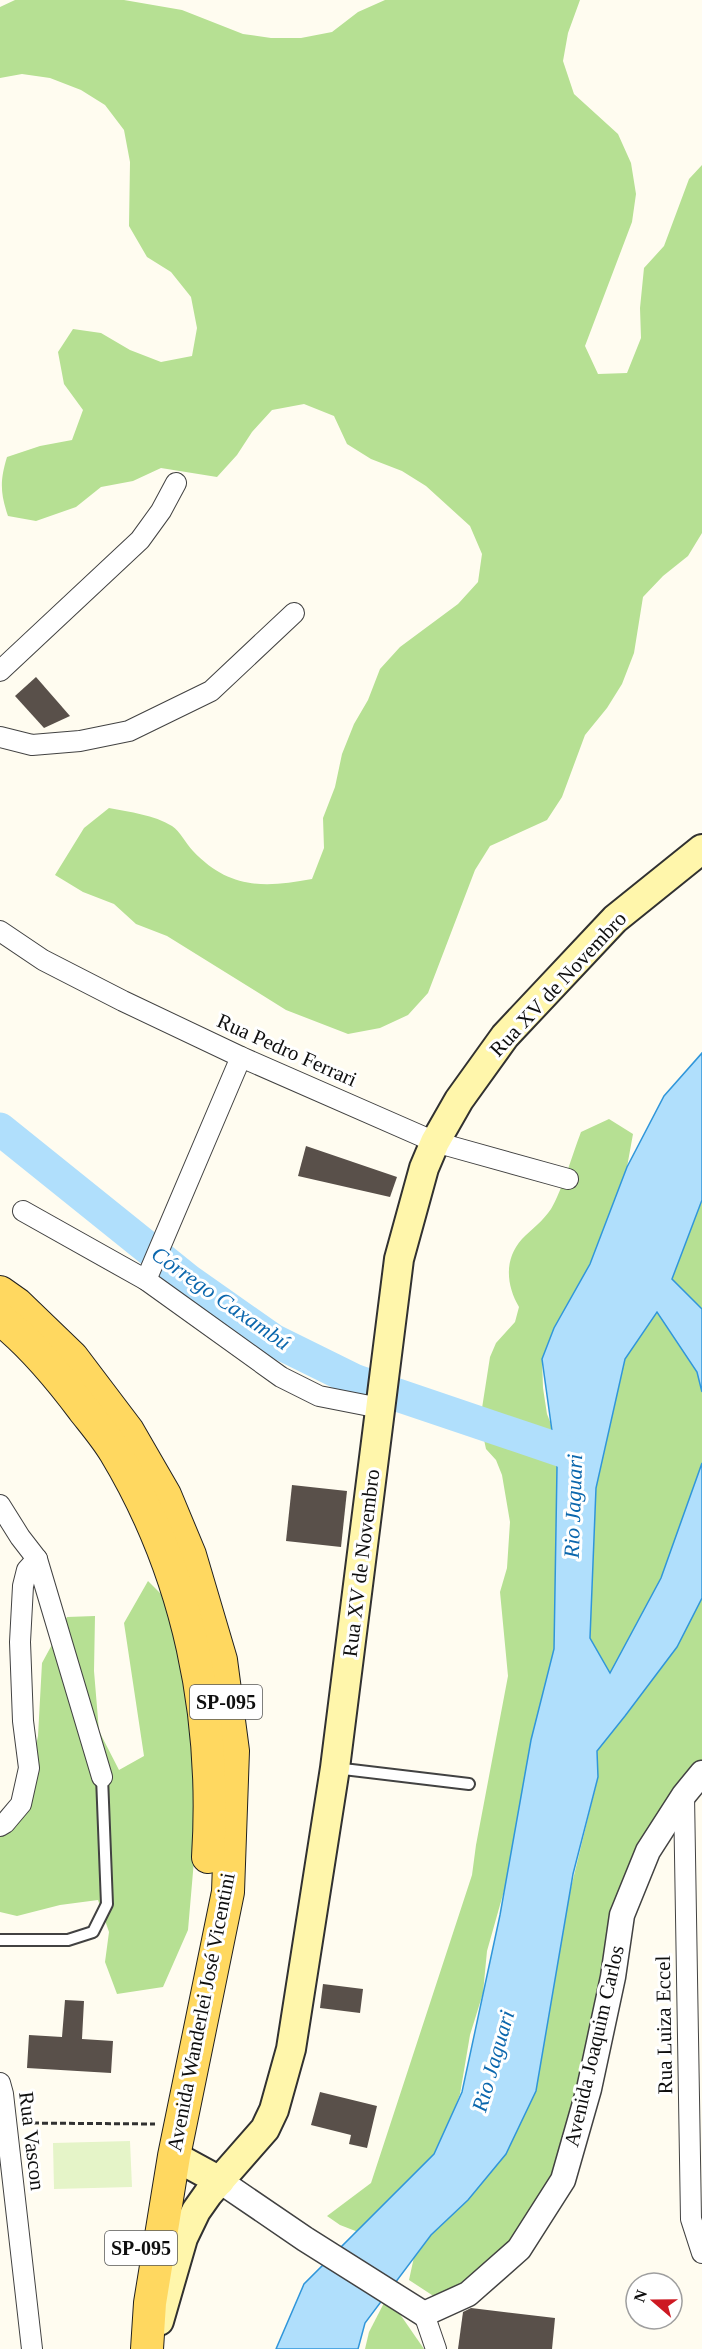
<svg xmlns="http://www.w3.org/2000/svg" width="702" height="2349" font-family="Georgia,serif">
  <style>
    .forest { fill: #b6e093 }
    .pitch { fill: #e5f4c8 }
    .water { fill: #b0dffc; stroke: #3096da; stroke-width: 1.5 }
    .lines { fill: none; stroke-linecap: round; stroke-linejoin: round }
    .river { stroke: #b0dffc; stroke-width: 33 }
    .building { fill: #59504a }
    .service-casing { stroke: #424242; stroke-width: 14 }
    .minor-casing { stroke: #424242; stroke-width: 22 }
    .tertiary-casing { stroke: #424242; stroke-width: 27 }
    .secondary-casing { stroke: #313131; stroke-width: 32 }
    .primary-casing { stroke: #202020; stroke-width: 34 }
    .path { stroke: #313131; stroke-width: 3; stroke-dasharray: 6 3; stroke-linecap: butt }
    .service { stroke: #fff; stroke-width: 10 }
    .minor { stroke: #fff; stroke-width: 20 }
    .tertiary { stroke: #fff; stroke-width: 24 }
    .secondary { stroke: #fff6ab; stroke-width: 28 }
    .primary { stroke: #ffd860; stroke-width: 32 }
    .labels { text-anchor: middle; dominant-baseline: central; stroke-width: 6; stroke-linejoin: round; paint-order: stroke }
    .shield { fill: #fff; stroke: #575757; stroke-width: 1.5 }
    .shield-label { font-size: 20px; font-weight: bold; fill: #0f0f0f }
    .street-label { font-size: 21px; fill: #0f0f0f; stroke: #fff }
    .water-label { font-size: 22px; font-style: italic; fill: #0b67ad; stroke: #fff }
  </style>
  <rect width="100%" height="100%" fill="#fffcf0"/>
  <!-- forest -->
  <g class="forest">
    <path d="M15,0H124L182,10L243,34L271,38H301L332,32L358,12L385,0H580L568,33L563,61L574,94L618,134L631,163L636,194L632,222L585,346L598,374L627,373L641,338L640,308L644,268L664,246L689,179L702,165V533L688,556L663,576L643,597L634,653L622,684L607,708L585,735L562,797L547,820L490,846L475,870L428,993L408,1015L380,1028L348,1034L286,1010L167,936L136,924L114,904L83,892L55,875L84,828L109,808C130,812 154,815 172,826C180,831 186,844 193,851C229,889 264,888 312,879L324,848L323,818L335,787L342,754L354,724L368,700L380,669L400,647L458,604L478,582L482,554L470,526L426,486L402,471L371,459L347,444L334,416L304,404L272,410L252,432L237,455L217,477L161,468L133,481L101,487L76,507L36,521L8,516C0,493 0,480 7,457L40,446L72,440L83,410L64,384L58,352L73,329L101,333L130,350L161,362L192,356L197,328L191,297L171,272L147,257L129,226L130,162L124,130L105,105L81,90L50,78L22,74L0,78V7Z"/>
    <path d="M609,1119L633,1134L627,1167L590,1264L554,1328L542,1359L543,1388L547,1414L564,1458L565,1651L522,1827L487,1951L483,1993L470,2035L460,2094L438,2152L371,2237L340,2225L327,2216L371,2183L472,1875L476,1845L508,1676L500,1592L507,1568L510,1522L502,1475L496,1460L486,1449L480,1421L490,1357L496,1343L515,1322L519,1307C506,1285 504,1259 522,1239C532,1229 543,1221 551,1209C562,1191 573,1153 581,1132Z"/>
    <path d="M702,1200V1763L662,1820L559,2170L530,2219L477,2280L435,2297L409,2280L414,2257L431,2235L468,2200L506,2154L598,1777L597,1751L610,1674L590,1638L596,1488L625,1359L663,1303Z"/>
    <path d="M148,1581L193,1626L204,1744L188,1930L163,1987L117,1994L105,1962L109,1932L98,1900L60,1905L17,1916L0,1912V1835L23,1805L38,1736L42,1663L67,1617L95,1616L94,1671L99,1731L119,1770L144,1756L124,1623Z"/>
    <path d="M385,2301L395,2307L424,2349H365L369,2332Z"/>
  </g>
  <!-- pitch -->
  <path class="pitch" d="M130,2141L132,2187L54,2189L53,2143Z"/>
  <!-- water -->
  <path class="water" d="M702,1053V1200L672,1279L702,1309V1392L697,1372L657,1312L625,1359L596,1488L590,1638L610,1673L661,1578L702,1463V1598L677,1647L625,1716L597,1751L598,1777L573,1874L536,2091L506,2154L468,2200L431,2235L365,2323L358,2349H276L304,2284L434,2154L462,2092L500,1915L531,1740L554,1649L557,1467L542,1359L554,1328L590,1264L627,1167L664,1096Z"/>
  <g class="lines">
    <!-- river -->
    <path class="river" d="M0,1129L189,1281L273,1340L356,1381L572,1454"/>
  </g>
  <!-- building -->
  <g class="building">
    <path d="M36,677L70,716L44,728L15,696Z"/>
    <path d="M306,1146L397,1177L390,1197L298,1176Z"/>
    <path d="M292,1485L347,1491L341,1547L286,1541Z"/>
    <path d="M323,1984L363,1989L360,2013L320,2008Z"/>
    <path d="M65,2000L84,2001L82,2039L113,2041L111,2073L27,2068L29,2035L62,2037Z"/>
    <path d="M320,2092L377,2106L367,2148L349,2144L351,2135L311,2125Z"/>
    <path d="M471,2308L555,2318L552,2349H458L463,2312Z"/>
  </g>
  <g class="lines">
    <!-- service casing -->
    <g class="service-casing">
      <g id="service">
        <path d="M335,1768L469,1784"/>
        <path d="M0,1940H68L93,1932L107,1904L102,1777"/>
      </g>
    </g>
    <!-- minor casing -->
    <g class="minor-casing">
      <g id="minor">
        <path d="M0,671L140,540L161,511L176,483"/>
        <path d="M0,737L32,745L80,741L129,731L211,691L294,613"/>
        <path d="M0,931L43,960L123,1001L241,1057L435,1142L568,1179"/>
        <path d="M23,1211L146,1280L281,1377L319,1396L380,1408"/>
        <path d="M146,1280L241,1057"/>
        <path d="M0,1505L20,1537L37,1559L102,1777"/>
        <path d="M684,1795L691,2219L702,2253"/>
        <path d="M0,1826L5,1823L21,1804L29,1768L23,1721L20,1642L23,1586L27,1570L37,1559"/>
        <path d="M0,2083L3,2094L32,2349"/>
        <path d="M424,2314L436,2349"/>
      </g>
    </g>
    <!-- tertiary casing -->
    <g class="tertiary-casing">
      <path id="tertiary" d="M220,2181L305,2239L424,2314L468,2294L519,2249L563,2180L589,2089L613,1977L622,1915L648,1851L684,1795L702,1773"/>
    </g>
    <!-- secondary casing -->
    <g class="secondary-casing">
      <g id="secondary">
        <path d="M174,2156L220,2181"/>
        <path d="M159,2321L183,2238L196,2211L208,2194L265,2129L274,2110L291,2049L335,1768L399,1259L424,1168L435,1142L459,1100L505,1036L615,919L702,849"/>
      </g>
    </g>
    <!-- primary casing -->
    <g class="primary-casing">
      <g id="primary">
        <path d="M0,1292L17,1304L72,1357L128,1431L165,1495L190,1555L221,1660L233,1751L228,1892L174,2156L150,2303L147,2349"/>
        <path d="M0,1319C32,1344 59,1377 83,1409C94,1423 106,1437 115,1452C189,1575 217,1716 208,1857"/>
      </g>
    </g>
    <!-- path -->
    <path class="path" d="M24,2123L155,2124"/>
    <!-- service -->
    <use href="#service" class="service"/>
    <!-- minor -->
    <use href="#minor" class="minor"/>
    <!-- tertiary -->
    <use href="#tertiary" class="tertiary"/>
    <!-- secondary -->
    <use href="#secondary" class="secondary"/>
    <!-- primary -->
    <use href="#primary" class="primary"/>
  </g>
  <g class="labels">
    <!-- shield labels -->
    <g class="shield">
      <rect x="190" y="1685" width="72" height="34" rx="4.5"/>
      <rect x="105" y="2231" width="72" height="34" rx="4.5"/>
    </g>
    <g class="shield-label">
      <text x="226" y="1702">SP-095</text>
      <text x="141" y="2248">SP-095</text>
    </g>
    <!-- street labels -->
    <g class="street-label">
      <text transform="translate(558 984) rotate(-47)">Rua XV de Novembro</text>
      <text transform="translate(287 1050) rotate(24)">Rua Pedro Ferrari</text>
      <text transform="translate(361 1563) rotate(-83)">Rua XV de Novembro</text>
      <text transform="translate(201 2012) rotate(-79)">Avenida Wanderlei José Vicentini</text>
      <text transform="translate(664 2025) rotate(-91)">Rua Luiza Eccel</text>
      <text transform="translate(594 2046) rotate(-77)">Avenida Joaquim Carlos</text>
      <text transform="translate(32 2141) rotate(83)">Rua Vascon</text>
    </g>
    <!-- water labels -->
    <g class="water-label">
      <text transform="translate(221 1298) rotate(35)">Córrego Caxambú</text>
      <text transform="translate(573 1506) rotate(-88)">Rio Jaguari</text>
      <text transform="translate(493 2061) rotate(-74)">Rio Jaguari</text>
    </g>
  </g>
  <!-- north arrow -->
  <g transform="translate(654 2301) rotate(290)"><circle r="28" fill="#ffffff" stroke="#9f9f9f" stroke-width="1.5"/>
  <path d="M0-4.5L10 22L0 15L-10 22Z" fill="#cd1922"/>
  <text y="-9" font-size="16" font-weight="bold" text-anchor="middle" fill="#0f0f0f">N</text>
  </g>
</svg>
